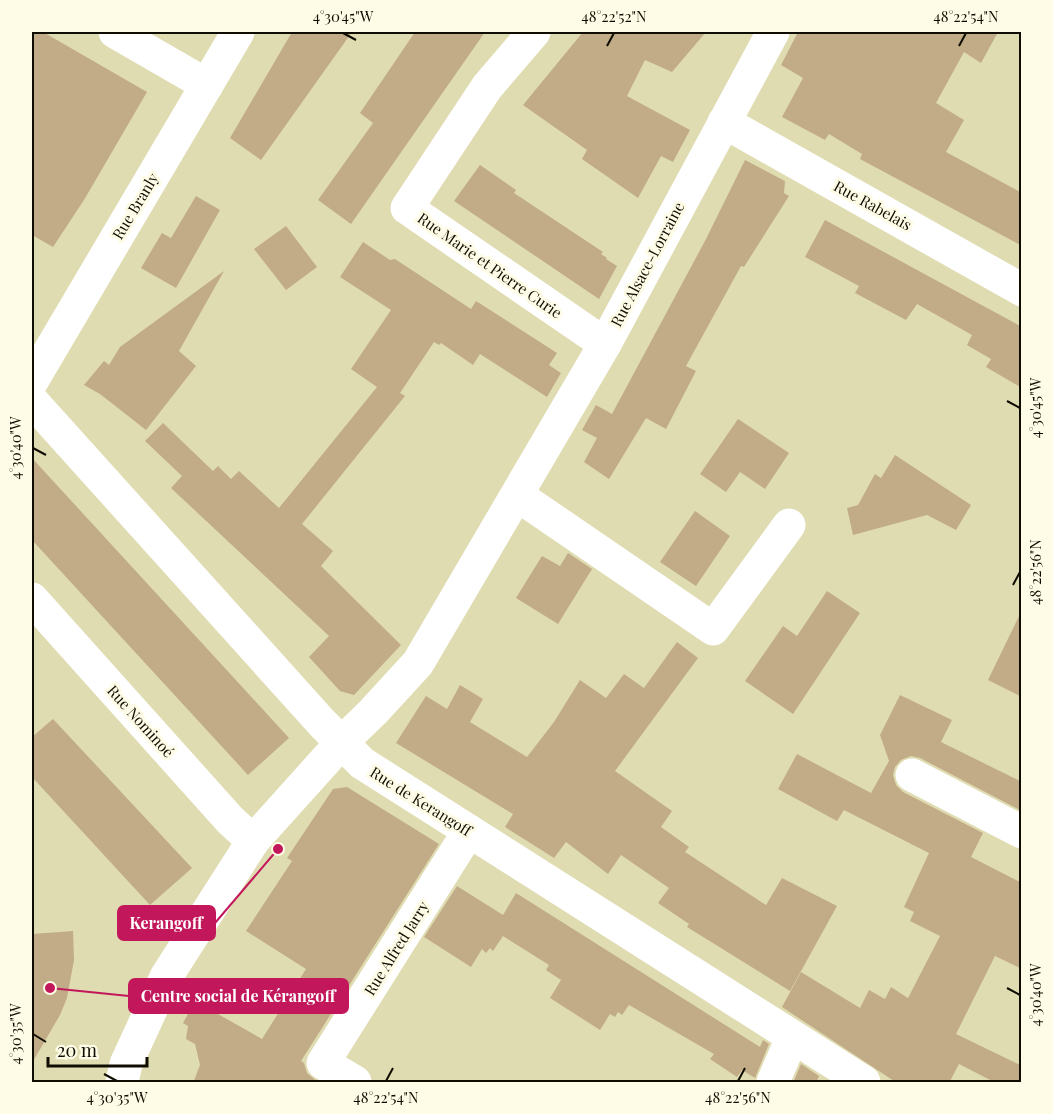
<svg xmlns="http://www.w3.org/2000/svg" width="1053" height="1114" font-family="'Playfair Display',serif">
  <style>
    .building { fill: #c1ac87 }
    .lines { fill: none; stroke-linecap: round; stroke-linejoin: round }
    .street { stroke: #fff; stroke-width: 33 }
    .ticks { fill: none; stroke: #0f0d01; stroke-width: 2 }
    .labels { text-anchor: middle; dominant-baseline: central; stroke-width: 6; stroke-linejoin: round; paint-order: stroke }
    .street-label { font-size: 15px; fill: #0f0d01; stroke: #fefce6 }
    .leader { fill: none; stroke: #c2185b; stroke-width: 2 }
    .callout-dot { fill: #c2185b; stroke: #fefce6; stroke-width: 2 }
    .callout { fill: #c2185b; stroke: #c2185b; stroke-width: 2 }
    .callout-label { font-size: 16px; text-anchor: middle; font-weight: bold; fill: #fff }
    .neatline { fill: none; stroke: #0f0d01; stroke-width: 2 }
    .ticks-label { font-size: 15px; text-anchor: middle; fill: #0f0d01 }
  </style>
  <rect width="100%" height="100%" fill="#e0dcb1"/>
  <!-- building -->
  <g class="building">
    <path d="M32,32H43L147,92L84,200L53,247L32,235Z"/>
    <path d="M292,32H352L261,160L230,138Z"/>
    <path d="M415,32H485L351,224L318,200L373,123L360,113Z"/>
    <path d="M583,32H706L672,72L645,60L627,96L690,130L673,162L661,156L638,198L582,159L587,150L523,105Z"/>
    <path d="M798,32H998L981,63L964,52L936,103L964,120L946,152L1022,193V246L860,159L862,154L829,134L825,140L782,117L803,78L781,65Z"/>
    <path d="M745,160L785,181L784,193L789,196L744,267L741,266L686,366L696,371L666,429L646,418L609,479L584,462L597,438L582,430L596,405L612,414L706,239Z"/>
    <path d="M480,165L516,190L514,193L603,252L601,254L607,258L606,259L617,266L599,299L454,201Z"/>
    <path d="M196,196L220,210L176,288L141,268L162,233L171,238Z"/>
    <path d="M825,220L1022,327V388L986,367L991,359L967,345L972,335L917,304L906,320L855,293L859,286L805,257Z"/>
    <path d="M286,226L317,267L286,290L254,249Z"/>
    <path d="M363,242L390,260L395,259L471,309L476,301L557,353L549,365L561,373L547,397L480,354L473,365L441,343L439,345L434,342L400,393L405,396L302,524L333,551L321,566L401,645L354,695L340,691L309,657L329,636L171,488L182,476L145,441L163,423L213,471L218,466L231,479L239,471L279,508L377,387L351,369L391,310L340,277Z"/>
    <path d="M224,271L179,351L196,366L146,430L100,394L84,385L104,361L109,365L120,347Z"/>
    <path d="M738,419L789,453L765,489L740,472L726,492L700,474Z"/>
    <path d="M895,455L971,505L956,530L927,515L853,535L847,508L858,505L875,474L881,478Z"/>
    <path d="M32,458L289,738L248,775L32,540Z"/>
    <path d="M695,511L730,536L696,586L660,562Z"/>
    <path d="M568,553L592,569L558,624L516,598L542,556L560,566Z"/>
    <path d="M827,591L860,613L793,714L745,681L783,626L797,636Z"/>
    <path d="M1022,610V697L988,680Z"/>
    <path d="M677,642L698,658L615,771L672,811L661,827L689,847L685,852L766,905L782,878L837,906L790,991L687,927L689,924L658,903L669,888L621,855L608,874L566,842L554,858L505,827L513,814L396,743L426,696L447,709L460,685L483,699L470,722L527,757L554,722L580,680L606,698L624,674L644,688Z"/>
    <path d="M900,695L952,720L941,742L1022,782V811L920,758L911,756L901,760L895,767L893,775L896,785L903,792L983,833L971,857L1022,883V969L995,956L956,1034L1022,1066V1083H996L959,1064L949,1083H897L782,1007L801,972L860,1008L869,990L885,999L891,987L908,998L940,936L910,921L914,912L904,907L929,853L844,810L837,821L778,789L797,754L871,793L889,761L880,735Z"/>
    <path d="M53,719L192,868L150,905L32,777V737Z"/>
    <path d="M347,787L439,844L301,1061L304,1063L307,1073L319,1083H193L200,1065L195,1044L186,1039L188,1026L183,1023L195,1001L262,1039L306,969L246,931L292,861L287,858L333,789Z"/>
    <path d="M457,886L503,915L516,893L760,1047L763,1040L769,1044L755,1078L742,1070L737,1077L710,1059L714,1054L629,1005L622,1015L618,1012L615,1017L610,1014L600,1030L550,998L561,980L546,970L549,965L503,936L493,951L490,948L486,953L482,949L471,967L424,937Z"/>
    <path d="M73,931L74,960L67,998L60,1015L32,1063V934Z"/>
    <path d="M801,1064L819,1076L816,1083H793Z"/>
  </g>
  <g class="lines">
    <!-- street -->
    <g class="street">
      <path d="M115,32L207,85"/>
      <path d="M534,32L487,87L407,208L605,344"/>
      <path d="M724,122L1022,290"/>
      <path d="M32,381L238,32"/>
      <path d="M32,401L322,723L362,763L864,1082"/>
      <path d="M517,495L713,629L789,525"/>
      <path d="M32,599L230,820L253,841"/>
      <path d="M912,775L1022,832"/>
      <path d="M122,1082L126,1064L166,977L253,841L342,742L373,712L418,663L605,344L773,32"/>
      <path d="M355,1082L323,1063L469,831"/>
      <path d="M773,1082L792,1038"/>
    </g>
  </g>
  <!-- ticks -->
  <path class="ticks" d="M343,33L356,40M607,46L614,33M959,46L966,33M1007,401L1020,408M33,448L46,455M1013,585L1020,572M1007,988L1020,995M33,1034L46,1042M104,1074L117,1081M386,1081L393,1068M738,1081L745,1068"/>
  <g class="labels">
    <!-- street labels -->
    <g class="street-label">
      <text transform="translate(873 205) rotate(29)">Rue Rabelais</text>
      <text transform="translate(135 206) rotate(-59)">Rue Branly</text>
      <text transform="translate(647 264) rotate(-62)">Rue Alsace-Lorraine</text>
      <text transform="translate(490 265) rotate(35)">Rue Marie et Pierre Curie</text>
      <text transform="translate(141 721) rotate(48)">Rue Nominoé</text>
      <text transform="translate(421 801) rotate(32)">Rue de Kerangoff</text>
      <text transform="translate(396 948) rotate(-58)">Rue Alfred Jarry</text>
    </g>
  </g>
  <!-- callouts -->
  <path class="leader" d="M278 849L215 923M50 988L129 996"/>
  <g class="callout-dot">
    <circle cx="278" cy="849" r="6"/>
    <circle cx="50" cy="988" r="6"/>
  </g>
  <g class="callout">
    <rect x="118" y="906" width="97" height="34" rx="6"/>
    <rect x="129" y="979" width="219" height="34" rx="6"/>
  </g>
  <g class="callout-label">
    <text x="166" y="929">Kerangoff</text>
    <text x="238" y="1002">Centre social de Kérangoff</text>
  </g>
  <!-- border -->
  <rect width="1053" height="1114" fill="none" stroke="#fefce6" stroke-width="66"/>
  <!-- scale -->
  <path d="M48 1057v9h99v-9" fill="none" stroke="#0f0d01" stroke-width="3"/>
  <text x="57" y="1057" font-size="18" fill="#0f0d01" stroke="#fefce6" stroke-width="4.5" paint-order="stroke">20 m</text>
  <rect x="33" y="33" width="987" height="1048" class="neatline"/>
  <g class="ticks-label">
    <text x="343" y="22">4°30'45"W</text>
    <text x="614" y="22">48°22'52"N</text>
    <text x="966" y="22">48°22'54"N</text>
    <text transform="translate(1036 408) rotate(-90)" y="5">4°30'45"W</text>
    <text transform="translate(16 448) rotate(-90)" y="5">4°30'40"W</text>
    <text transform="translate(1036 572) rotate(-90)" y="5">48°22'56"N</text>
    <text transform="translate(1036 995) rotate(-90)" y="5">4°30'40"W</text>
    <text transform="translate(16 1034) rotate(-90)" y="5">4°30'35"W</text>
    <text x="117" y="1103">4°30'35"W</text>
    <text x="386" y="1103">48°22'54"N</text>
    <text x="738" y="1103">48°22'56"N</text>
  </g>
</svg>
